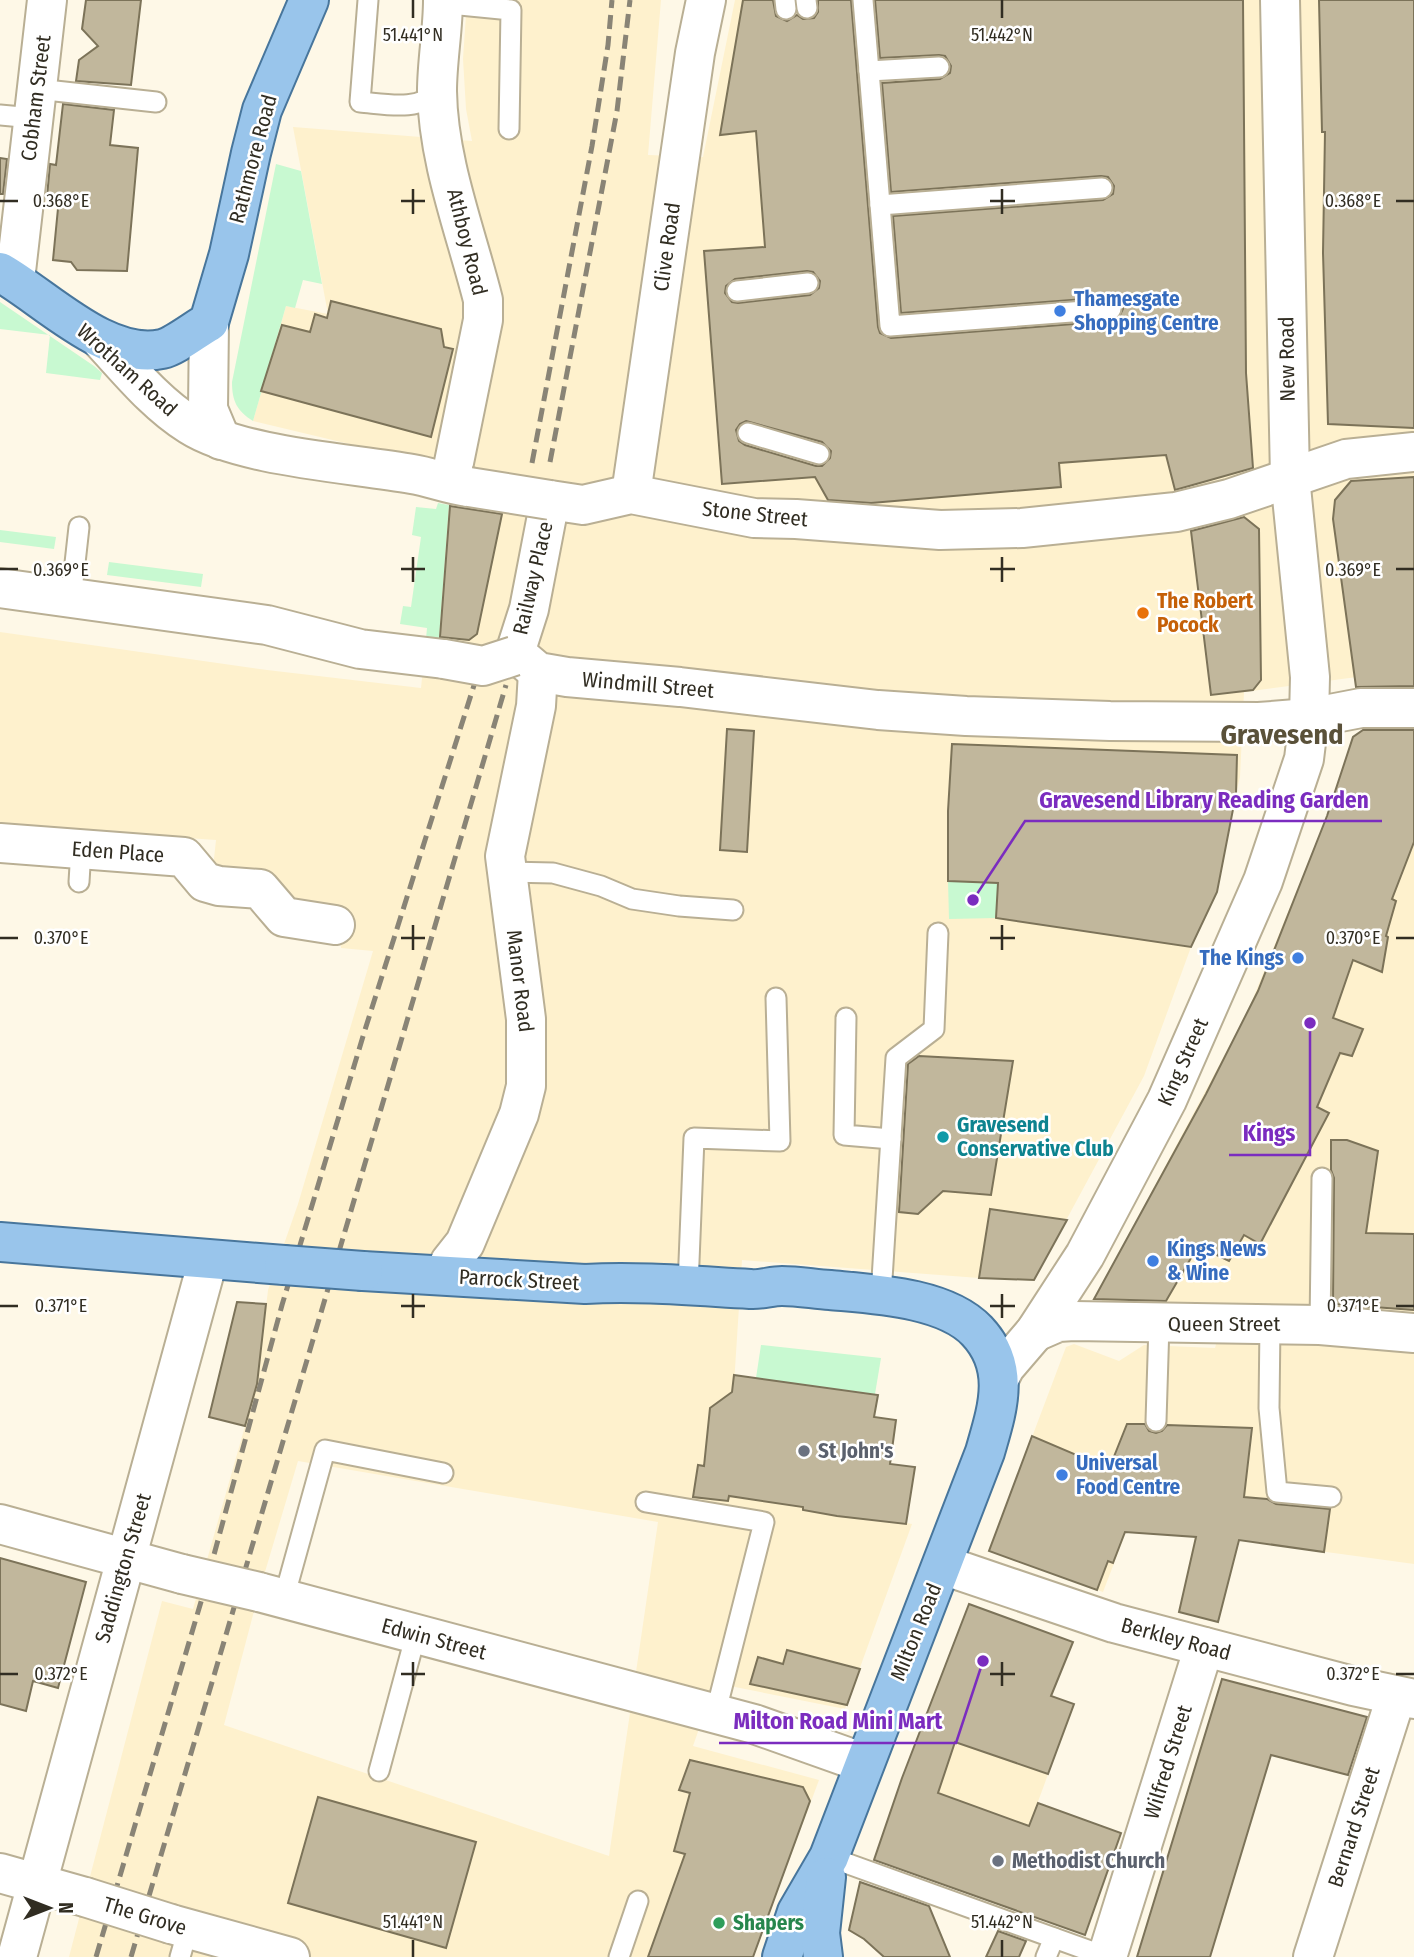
<svg xmlns="http://www.w3.org/2000/svg" width="1414" height="1957" font-family="'Fira Sans Condensed',sans-serif">
  <style>
    .built { fill: #fef1cd; fill-rule: evenodd }
    .green { fill: #c8f9d1 }
    .building { fill: #c1b79c; stroke: #7c7359; stroke-width: 2; fill-rule: evenodd }
    .lines { fill: none; stroke-linecap: round; stroke-linejoin: round }
    .lane-casing { stroke: #b9af94; stroke-width: 23 }
    .street-casing { stroke: #b9af94; stroke-width: 42 }
    .primary-casing { stroke: #48769c; stroke-width: 42 }
    .lane { stroke: #fff; stroke-width: 19 }
    .street { stroke: #fff; stroke-width: 38 }
    .primary { stroke: #99c5eb; stroke-width: 38 }
    .rail { stroke: #898476; stroke-width: 5; stroke-dasharray: 14 7; stroke-linecap: butt }
    .street-bridge-casing { stroke: #b9af94; stroke-width: 42; stroke-linecap: butt }
    .primary-bridge-casing { stroke: #48769c; stroke-width: 42; stroke-linecap: butt }
    .street-bridge { stroke: #fff; stroke-width: 38 }
    .primary-bridge { stroke: #99c5eb; stroke-width: 38 }
    .ticks { fill: none; stroke: #312d22; stroke-width: 2.5 }
    .shop-dot { fill: #3f7fe0; stroke: #fff; stroke-width: 2.5 }
    .food-dot { fill: #e8710a; stroke: #fff; stroke-width: 2.5 }
    .culture-dot { fill: #0f9aa8; stroke: #fff; stroke-width: 2.5 }
    .worship-dot { fill: #6b7280; stroke: #fff; stroke-width: 2.5 }
    .leisure-dot { fill: #2e9e5b; stroke: #fff; stroke-width: 2.5 }
    .labels { text-anchor: middle; dominant-baseline: central; stroke-width: 5; stroke-linejoin: round; paint-order: stroke }
    .street-label { font-size: 21px; fill: #312d22; stroke: #fff }
    .shop-label { font-size: 21px; font-weight: bold; fill: #366cbe; stroke: #fff; text-anchor: start }
    .food-label { font-size: 21px; font-weight: bold; fill: #c56008; stroke: #fff; text-anchor: start }
    .culture-label { font-size: 21px; font-weight: bold; fill: #0d838f; stroke: #fff; text-anchor: start }
    .worship-label { font-size: 21px; font-weight: bold; fill: #5b616d; stroke: #fff; text-anchor: start }
    .leisure-label { font-size: 21px; font-weight: bold; fill: #27864d; stroke: #fff; text-anchor: start }
    .district-label { font-size: 28px; font-weight: bold; fill: #5a5139; stroke: #fff }
    .ticks-label { font-size: 18px; text-anchor: middle; fill: #312d22; stroke: #fff; stroke-width: 5; stroke-linejoin: round; paint-order: stroke }
    .leader { fill: none; stroke: #7b2cbf; stroke-width: 2.5 }
    .callout-dot { fill: #7b2cbf; stroke: #fff; stroke-width: 2.5 }
    .callout-label { font-size: 23px; text-anchor: middle; font-weight: bold; fill: #7b2cbf; stroke: #fff; stroke-width: 5; stroke-linejoin: round; paint-order: stroke }
  </style>
  <rect width="100%" height="100%" fill="#fef8e7"/>
  <!-- built -->
  <g class="built">
    <path d="M467,0H661L648,155L703,157L735,0H1414V684L1357,677L1244,692L1240,777L1207,911L1191,947L1144,1076L1036,1276L1026,1280L979,1278L742,1260L727,1493L912,1524L845,1709L715,1683L693,1746L819,1780L753,1957H69L162,1601L193,1609L257,1384L268,1290L298,1204L373,951L341,948L339,911L294,905L271,872L213,868L216,840L0,825V632L267,670L421,688L426,639H439L449,505L454,469L253,421L286,306L328,314L293,127L472,141L466,109L463,59ZM298,1461L658,1522L609,1856L224,1725L259,1592Z"/>
    <path d="M1376,719L1414,720V1564L1239,1540L1218,1622L1179,1612L1195,1537L1126,1532L1103,1592L989,1551L1066,1347L1074,1344L1119,1361L1144,1345L1215,1348L1224,1317L1102,1301L1098,1292L1247,1013L1327,816L1353,737Z"/>
    <path d="M975,1606L1073,1642L1051,1696L1074,1704L1029,1826L901,1780L966,1611Z"/>
  </g>
  <!-- green -->
  <g class="green">
    <path d="M276,164L301,171L322,284L303,280L295,308L286,306L253,421C237,411 232,401 232,382Z"/>
    <path d="M0,302L94,366L102,373L100,380L46,373L50,335L0,329Z"/>
    <path d="M438,503L449,505L439,639H426L427,628L400,624L403,606L411,607L421,537L412,535L416,507L436,509Z"/>
    <path d="M0,530L56,537L54,549L0,542Z"/>
    <path d="M109,562L203,574L201,587L107,575Z"/>
    <path d="M948,881L998,883L996,918L949,919Z"/>
    <path d="M761,1345L881,1358L875,1394L756,1378Z"/>
  </g>
  <!-- building -->
  <g class="building">
    <path d="M86,0H141L131,85L76,81L79,60L98,46L82,29Z"/>
    <path d="M743,0H773L776,16L787,21L797,15L803,19L814,18L818,12V0H851L878,327L880,333L891,338L1112,321L1118,319L1123,309L1121,302L1110,297L901,313L893,216L1103,200L1113,194L1114,186L1108,177L1101,176L891,192L882,83L940,79L950,73L951,66L945,56L939,55L880,58L875,0H1243L1246,373L1253,468L1175,490L1166,455L1059,463L1061,487L871,503L828,500L815,477L722,484L704,251L765,247L756,131L720,135ZM807,271L813,272L820,281L819,288L810,295L738,303L732,302L725,293L726,286L735,279ZM746,421L822,442L831,451L830,458L822,466H816L745,445L739,441L736,430L740,424Z"/>
    <path d="M1319,0H1414V428L1328,424L1323,253L1325,132H1322Z"/>
    <path d="M63,104L114,110L110,145L138,148L127,271L77,270L71,262L53,260L59,198L47,197L50,164L56,165Z"/>
    <path d="M0,158L7,159L3,194H0Z"/>
    <path d="M331,301L441,329L444,347L453,349L431,437L261,391L282,325L310,332L315,314L327,318Z"/>
    <path d="M1414,477V686L1356,687L1333,519L1335,500L1351,481Z"/>
    <path d="M450,506L502,514L477,634L469,640L440,637Z"/>
    <path d="M1244,517L1259,529L1261,680L1253,690L1211,695L1191,531Z"/>
    <path d="M727,729L754,731L747,852L720,850Z"/>
    <path d="M1363,730H1414V842L1392,899L1396,901L1386,936L1388,937L1382,972L1353,960L1333,1018L1363,1029L1352,1056L1340,1053L1317,1107L1329,1113L1260,1244L1244,1235L1229,1261L1198,1246L1166,1301L1094,1299L1206,1094L1258,991L1327,816L1353,737Z"/>
    <path d="M952,744L1237,755L1236,794L1217,892L1191,947L996,918L998,883L948,881V811Z"/>
    <path d="M919,1056L1013,1061L991,1195L943,1191L918,1214L899,1212L908,1064Z"/>
    <path d="M1331,1140H1347L1378,1151L1366,1233L1414,1234V1310L1333,1304L1334,1178L1331,1170Z"/>
    <path d="M990,1209L1067,1220L1034,1280L979,1278Z"/>
    <path d="M237,1302L266,1304L257,1384L245,1426L209,1417Z"/>
    <path d="M734,1375L878,1395L874,1417L896,1420L890,1464L915,1467L906,1524L837,1516L803,1510V1507L729,1496L728,1501L693,1497L698,1465L704,1466L710,1408L732,1392Z"/>
    <path d="M1127,1424H1145L1149,1431L1156,1433L1162,1431L1167,1425L1252,1428L1244,1497L1267,1499L1276,1504L1330,1509L1324,1552L1239,1540L1218,1622L1179,1612L1196,1537L1125,1532L1113,1563L1108,1561L1097,1590L989,1551L1032,1436L1109,1469Z"/>
    <path d="M0,1558L86,1582L58,1688L33,1681L26,1711L0,1704Z"/>
    <path d="M969,1604L1073,1642L1051,1696L1074,1704L1048,1774L955,1742L938,1793L1029,1826L1038,1803L1121,1833L1085,1935L874,1860L902,1778Z"/>
    <path d="M787,1650L860,1669L847,1705L750,1684L758,1657L783,1664Z"/>
    <path d="M1222,1679L1367,1717L1348,1775L1271,1755L1210,1957H1137Z"/>
    <path d="M690,1760L803,1787L810,1801L753,1957H648L685,1854L674,1851L690,1793L679,1790Z"/>
    <path d="M318,1797L476,1842L446,1948L288,1903Z"/>
    <path d="M860,1882L929,1906L950,1957H884L864,1939L849,1930Z"/>
    <path d="M998,1931L1026,1941L1019,1957H986Z"/>
  </g>
  <g class="lines">
    <!-- lane casing -->
    <g class="lane-casing">
      <g id="lane">
        <path d="M368,0L360,102C385,104 420,112 437,91"/>
        <path d="M785,0L786,9"/>
        <path d="M806,0L807,8"/>
        <path d="M863,0L869,71L939,67"/>
        <path d="M443,6L460,5L511,10L509,129"/>
        <path d="M869,71L890,326L1111,309"/>
        <path d="M37,89L156,102"/>
        <path d="M0,115L33,118"/>
        <path d="M880,205L1102,188"/>
        <path d="M737,291L808,283"/>
        <path d="M748,433L819,454"/>
        <path d="M71,599L79,527"/>
        <path d="M505,872L553,873L601,886L632,899L679,906L733,910"/>
        <path d="M79,882L81,849"/>
        <path d="M846,1018L844,1135L891,1139"/>
        <path d="M688,1286L694,1138L780,1141L776,998"/>
        <path d="M881,1295L896,1058L934,1029L938,933"/>
        <path d="M1270,1324L1269,1408L1277,1492L1331,1497"/>
        <path d="M1320,1325L1322,1178"/>
        <path d="M1156,1421L1159,1324"/>
        <path d="M646,1502L764,1522L715,1715"/>
        <path d="M284,1598L325,1450L443,1473"/>
        <path d="M379,1771L416,1634"/>
        <path d="M829,1857L1107,1957"/>
        <path d="M180,1957L188,1929"/>
        <path d="M619,1957L638,1901"/>
        <path d="M1046,1957L1054,1938"/>
      </g>
    </g>
    <!-- street casing -->
    <g class="street-casing">
      <g id="street">
        <path d="M443,0C443,30 437,61 437,91C438,162 466,232 483,300V320L450,482"/>
        <path d="M15,280L47,0"/>
        <path d="M209,322L208,409L221,440"/>
        <path d="M101,340C129,370 155,403 190,425C240,457 351,463 412,474C431,477 450,485 469,487"/>
        <path d="M1414,452L1346,459L1229,499L1176,512L1022,528L940,530L796,519L754,518L631,494L583,505L550,500L529,609L514,656L525,661L538,672L567,677L680,687L878,710L966,716L1110,721L1259,722L1309,718L1361,708H1414"/>
        <path d="M631,494L695,53L706,0"/>
        <path d="M0,588L267,625L360,649L444,659"/>
        <path d="M0,843L184,857L205,882L219,886L260,889L284,917L335,925"/>
        <path d="M444,1275L450,1262L465,1243L519,1114L526,1086V1019L505,856L536,706L538,672"/>
        <path d="M1035,1332L1058,1322L1074,1321L1320,1325L1414,1333"/>
        <path d="M999,1379L1005,1367L1035,1332L1085,1255L1167,1100L1263,881L1304,759L1309,718L1310,677L1290,477L1280,0"/>
        <path d="M0,1524L182,1574"/>
        <path d="M943,1565L1114,1623L1353,1686L1414,1699"/>
        <path d="M259,1592L754,1724L864,1763"/>
        <path d="M0,1873L85,1897"/>
        <path d="M171,1924L290,1957"/>
        <path d="M17,1957L208,1260"/>
        <path d="M1107,1957L1204,1647"/>
        <path d="M1313,1957L1396,1697"/>
      </g>
    </g>
    <!-- primary casing -->
    <g class="primary-casing">
      <g id="primary">
        <path d="M0,272C46,298 106,361 162,349C175,346 196,329 209,322L229,254L251,153L262,110L309,0"/>
        <path d="M0,1242L284,1265"/>
        <path d="M363,1271L585,1284C640,1281 695,1286 750,1289C761,1290 771,1286 782,1286C798,1286 814,1289 830,1290C873,1294 945,1297 977,1331C1012,1368 997,1410 985,1452L829,1857L797,1912L782,1957"/>
        <path d="M823,1957L820,1933L826,1877"/>
      </g>
    </g>
    <!-- lane -->
    <use href="#lane" class="lane"/>
    <!-- street -->
    <use href="#street" class="street"/>
    <!-- primary -->
    <use href="#primary" class="primary"/>
    <!-- rail -->
    <g class="rail">
      <path d="M550,462L617,111L630,0"/>
      <path d="M532,463L592,146L608,45L612,0"/>
      <path d="M96,1957L203,1595L282,1305L364,1033L476,679"/>
      <path d="M131,1957L506,685"/>
    </g>
    <!-- street-bridge casing -->
    <g class="street-bridge-casing">
      <g id="street-bridge">
        <path d="M469,487L550,500"/>
        <path d="M444,659L483,666L514,656"/>
        <path d="M182,1574L259,1592"/>
        <path d="M85,1897L171,1924"/>
      </g>
    </g>
    <!-- primary-bridge casing -->
    <g class="primary-bridge-casing">
      <path id="primary-bridge" d="M284,1265L363,1271"/>
    </g>
    <!-- street-bridge -->
    <use href="#street-bridge" class="street-bridge"/>
    <!-- primary-bridge -->
    <use href="#primary-bridge" class="primary-bridge"/>
  </g>
  <!-- ticks -->
  <path class="ticks" d="M413,0V18M1002,0V18M413,189V214M1002,189V214M0,201H18M401,201H425M990,201H1015M1396,201H1414M413,557V582M1002,557V582M0,569H18M401,569H425M990,569H1015M1396,569H1414M413,925V950M1002,925V950M0,938H18M401,938H425M990,938H1015M1396,938H1414M413,1294V1318M1002,1294V1318M0,1306H18M401,1306H425M990,1306H1015M1396,1306H1414M413,1662V1686M1002,1662V1686M0,1674H18M401,1674H425M990,1674H1015M1396,1674H1414M413,1940V1957M1002,1940V1957"/>
  <!-- markers -->
  <g class="shop-dot">
    <circle cx="1060" cy="311" r="7"/>
    <circle cx="1298" cy="958" r="7"/>
    <circle cx="1153" cy="1261" r="7"/>
    <circle cx="1062" cy="1475" r="7"/>
  </g>
  <circle class="food-dot" cx="1143" cy="613" r="7"/>
  <circle class="culture-dot" cx="943" cy="1137" r="7"/>
  <g class="worship-dot">
    <circle cx="804" cy="1451" r="7"/>
    <circle cx="998" cy="1861" r="7"/>
  </g>
  <circle class="leisure-dot" cx="719" cy="1923" r="7"/>
  <g class="labels">
    <!-- street labels -->
    <g class="street-label">
      <text transform="translate(36 98) rotate(-83)">Cobham Street</text>
      <text transform="translate(253 159) rotate(-75)">Rathmore Road</text>
      <text transform="translate(467 242) rotate(76)">Athboy Road</text>
      <text transform="translate(667 247) rotate(-82)">Clive Road</text>
      <text transform="translate(1287 359) rotate(-91)">New Road</text>
      <text transform="translate(127 370) rotate(42)">Wrotham Road</text>
      <text transform="translate(755 514) rotate(6)">Stone Street</text>
      <text transform="translate(533 578) rotate(-77)">Railway Place</text>
      <text transform="translate(648 685) rotate(5)">Windmill Street</text>
      <text transform="translate(118 852) rotate(4)">Eden Place</text>
      <text transform="translate(520 981) rotate(83)">Manor Road</text>
      <text transform="translate(1183 1062) rotate(-66)">King Street</text>
      <text transform="translate(519 1280) rotate(3)">Parrock Street</text>
      <text x="1224" y="1324">Queen Street</text>
      <text transform="translate(123 1568) rotate(-74)">Saddington Street</text>
      <text transform="translate(916 1632) rotate(-68)">Milton Road</text>
      <text transform="translate(434 1639) rotate(15)">Edwin Street</text>
      <text transform="translate(1176 1639) rotate(15)">Berkley Road</text>
      <text transform="translate(1168 1762) rotate(-73)">Wilfred Street</text>
      <text transform="translate(1354 1827) rotate(-72)">Bernard Street</text>
      <text transform="translate(145 1916) rotate(17)">The Grove</text>
    </g>
    <!-- shop labels -->
    <g class="shop-label">
      <text x="1074" y="299">Thamesgate<tspan x="1074" dy="24">Shopping Centre</tspan></text>
      <text x="1284" y="958" text-anchor="end">The Kings</text>
      <text x="1167" y="1249">Kings News<tspan x="1167" dy="24">&amp; Wine</tspan></text>
      <text x="1076" y="1463">Universal<tspan x="1076" dy="24">Food Centre</tspan></text>
    </g>
    <!-- food labels -->
    <g class="food-label">
      <text x="1157" y="601">The Robert<tspan x="1157" dy="24">Pocock</tspan></text>
    </g>
    <!-- culture labels -->
    <g class="culture-label">
      <text x="957" y="1125">Gravesend<tspan x="957" dy="24">Conservative Club</tspan></text>
    </g>
    <!-- worship labels -->
    <g class="worship-label">
      <text x="818" y="1451">St John's</text>
      <text x="1012" y="1861">Methodist Church</text>
    </g>
    <!-- leisure labels -->
    <g class="leisure-label">
      <text x="733" y="1923">Shapers</text>
    </g>
    <!-- district labels -->
    <g class="district-label">
      <text x="1282" y="734">Gravesend</text>
    </g>
  </g>
  <g class="ticks-label">
    <text x="413" y="41">51.441°N</text>
    <text x="1002" y="41">51.442°N</text>
    <text x="1353" y="207">0.368°E</text>
    <text x="61" y="207">0.368°E</text>
    <text x="1353" y="576">0.369°E</text>
    <text x="61" y="576">0.369°E</text>
    <text x="1353" y="944">0.370°E</text>
    <text x="61" y="944">0.370°E</text>
    <text x="1353" y="1312">0.371°E</text>
    <text x="61" y="1312">0.371°E</text>
    <text x="61" y="1680">0.372°E</text>
    <text x="1353" y="1680">0.372°E</text>
    <text x="413" y="1928">51.441°N</text>
    <text x="1002" y="1928">51.442°N</text>
  </g>
  <!-- callouts -->
  <path class="leader" d="M973 900L1025 821H1382M1310 1023L1310 1155H1229M983 1661L956 1743H719"/>
  <g class="callout-dot">
    <circle cx="973" cy="900" r="7"/>
    <circle cx="1310" cy="1023" r="7"/>
    <circle cx="983" cy="1661" r="7"/>
  </g>
  <g class="callout-label">
    <text x="1204" y="808">Gravesend Library Reading Garden</text>
    <text x="1269" y="1141">Kings</text>
    <text x="838" y="1729">Milton Road Mini Mart</text>
  </g>
  <!-- north arrow -->
  <g transform="translate(49 1908) rotate(90)" stroke="#ffffff" stroke-width="5" paint-order="stroke">
  <path d="M0-5L12 26L0 18L-12 26Z" fill="#312d22"/>
  <text y="-10" font-size="19" font-weight="bold" text-anchor="middle" fill="#312d22">N</text>
  </g>
</svg>
